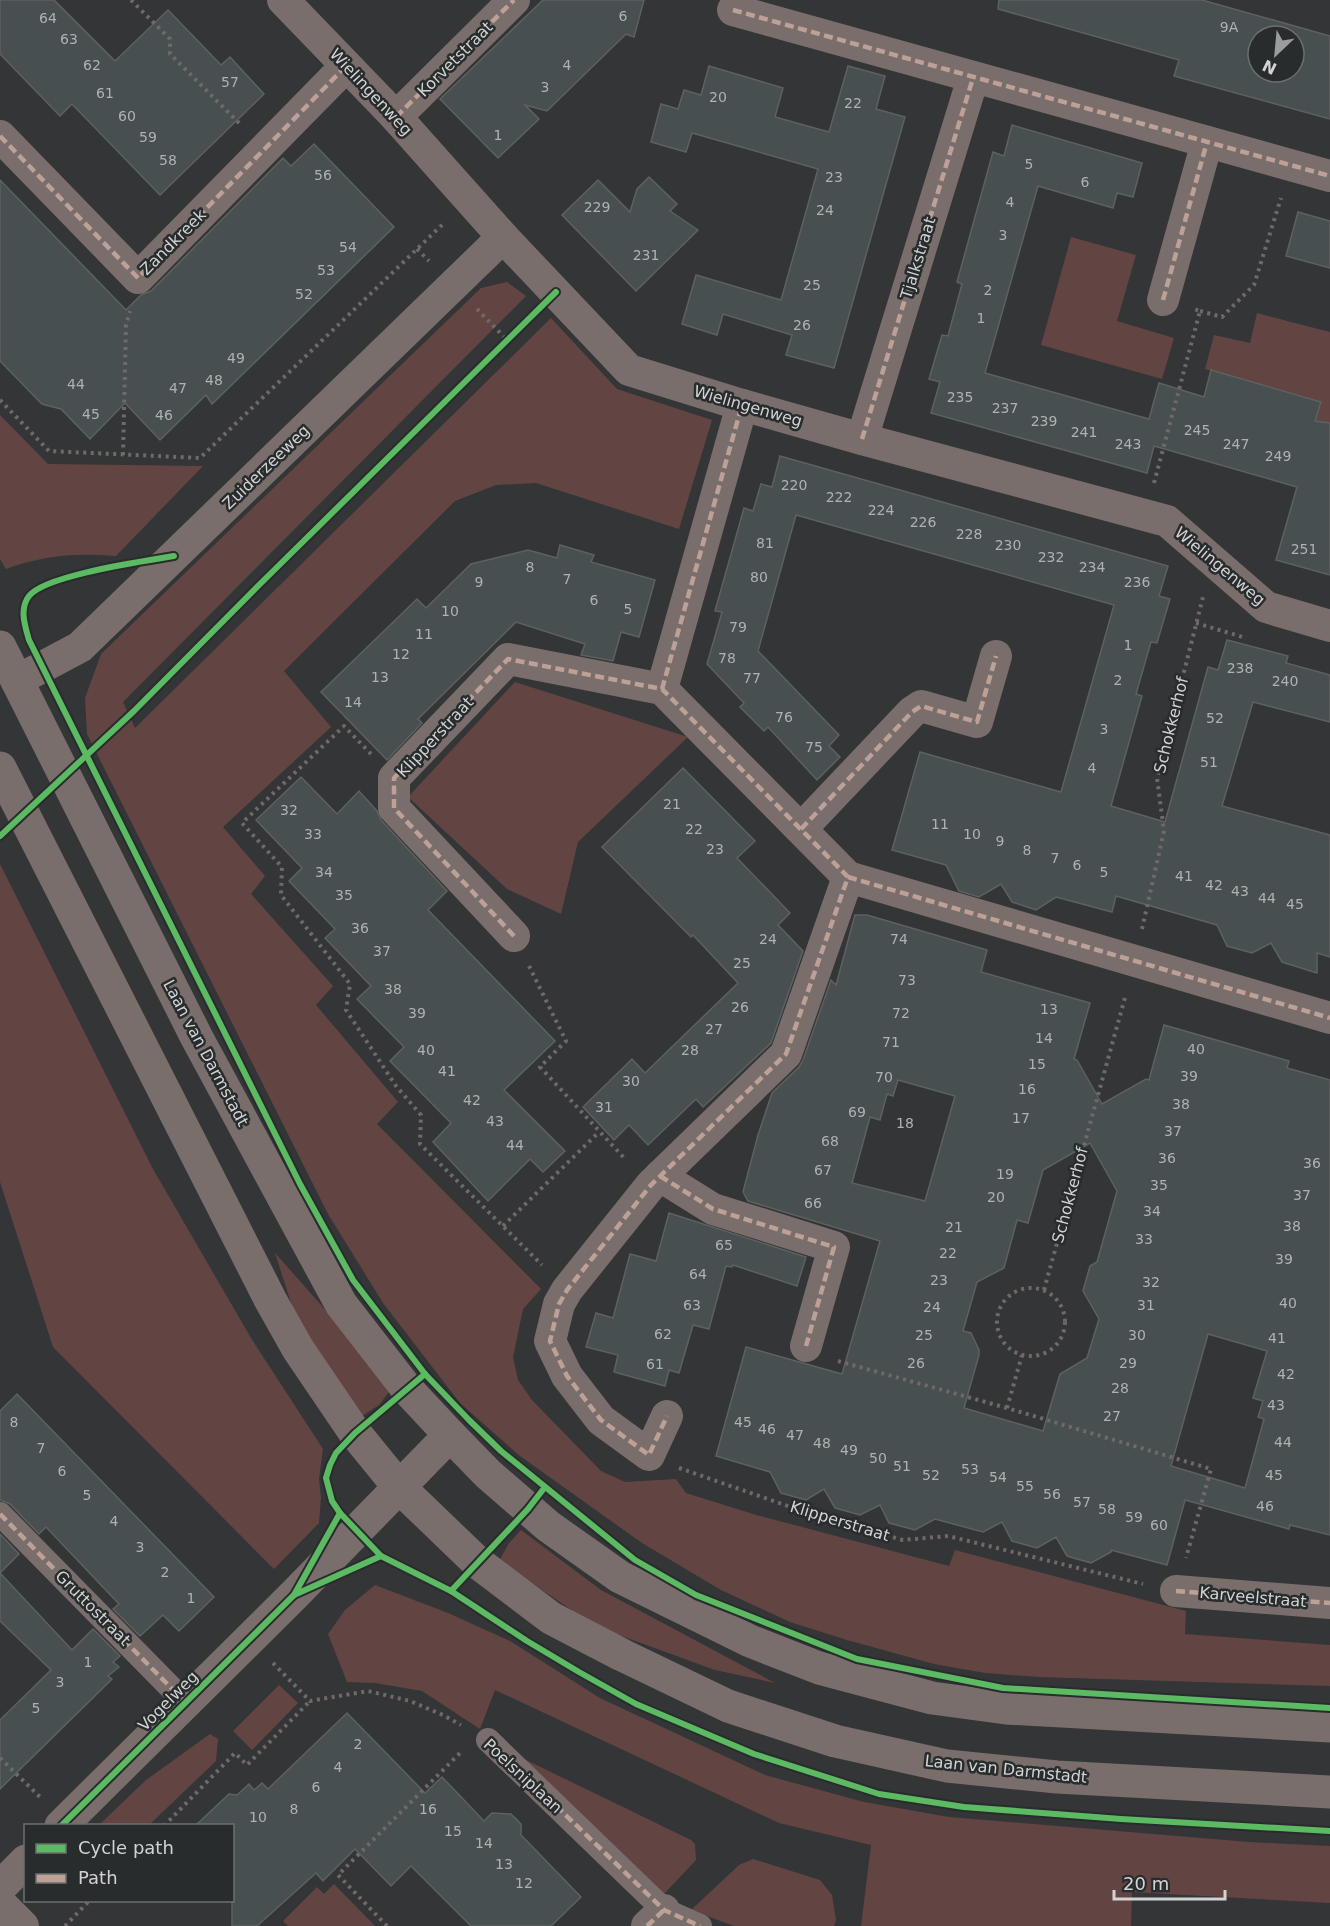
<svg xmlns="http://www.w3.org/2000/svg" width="1330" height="1926" font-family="'DejaVu Sans',sans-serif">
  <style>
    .green { fill: #624542 }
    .building { fill: #474f50; stroke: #5f6060; stroke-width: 1.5; fill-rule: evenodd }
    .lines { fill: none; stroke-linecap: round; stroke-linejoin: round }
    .path { stroke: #6f6969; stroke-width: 4; stroke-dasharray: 3 4.5; stroke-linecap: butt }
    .pedestrian { stroke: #796e6c; stroke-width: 24 }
    .minor { stroke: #796e6c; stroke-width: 32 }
    .tertiary { stroke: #796e6c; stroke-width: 33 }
    .quiet { stroke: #bda197; stroke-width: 4.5; stroke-dasharray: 9 4.5; stroke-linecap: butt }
    .cycleway-casing { stroke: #292c2d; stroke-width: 10 }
    .cycleway { stroke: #5cba63; stroke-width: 6 }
    .labels { text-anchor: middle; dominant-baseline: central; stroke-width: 5; stroke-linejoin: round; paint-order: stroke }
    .number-label { font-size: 14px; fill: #aeb2b3 }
    .street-label { font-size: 16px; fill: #d1d3d4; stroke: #292c2d }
  </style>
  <rect width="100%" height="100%" fill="#343536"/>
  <!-- green -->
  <g class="green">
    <path d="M1071,237L1136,255L1117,321L1174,338L1162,379L1041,345Z"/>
    <path d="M507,282L526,296L123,702L135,728L551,318L617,389L712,420L679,529L536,483L496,485L455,501L284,671L331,727L223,827L265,876L251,894L333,986L316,1005L398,1102L377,1124L541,1289L523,1309L513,1357L518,1380L532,1400L601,1471L625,1482L676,1479L686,1493L753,1514L949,1566L955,1550L1186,1611L1185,1634L1330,1645V1686L1039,1677L985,1673L934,1664L847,1640L790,1622L721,1590L642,1543L520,1456L460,1403L383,1303L328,1214L87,734L85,698L101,654L481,288Z"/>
    <path d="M1257,313L1330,332V487L1299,478L1321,402L1205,369L1214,335L1250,343Z"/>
    <path d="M0,415L48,464L203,466L116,556C75,553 45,555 6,569L0,559Z"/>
    <path d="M515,682L688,737L578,842L561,914L507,889L408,797Z"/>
    <path d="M0,864L153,1169L251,1338L323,1449L319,1479L321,1497L319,1523L274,1569L53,1347L0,1182Z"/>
    <path d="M275,1253L322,1306L389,1392L379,1405L356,1420L292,1306Z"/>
    <path d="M521,1530L601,1590L775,1683L715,1670L597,1627L499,1561L509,1543Z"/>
    <path d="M375,1585L448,1613L510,1641L600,1698L765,1775L864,1802L949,1817L1249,1842L1330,1846V1903L1132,1892L1131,1926H861L871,1845L779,1823L495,1690L480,1729L422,1691L375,1683L347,1682L328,1634L345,1610Z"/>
    <path d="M279,1685L298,1703L252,1750L233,1731Z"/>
    <path d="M210,1734L218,1739L216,1761L149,1825H99L146,1780Z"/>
    <path d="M522,1758L691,1840L695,1844L696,1860L665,1893L659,1895Z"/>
    <path d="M753,1859L820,1880L832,1895L836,1920L834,1926H734L691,1910L739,1865Z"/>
    <path d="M334,1884L375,1926H288L283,1921L317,1887L324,1894Z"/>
  </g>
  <!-- building -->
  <g class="building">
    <path d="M0,0H54L115,61L168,10L221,65L230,57L264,94L160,195L72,104L60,116L0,54Z"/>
    <path d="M543,0H644L634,37L626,34L547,111L525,105L539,119L498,158L440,99Z"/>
    <path d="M999,0H1202L1330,36V119L1174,76L1179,60L998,9ZM1258,36H1294V72H1258Z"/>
    <path d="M709,66L783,88L775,117L829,132L848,66L885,76L876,109L905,117L834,368L786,355L792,335L723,314L717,335L682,324L696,275L781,300L818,169L692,133L686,152L651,142L661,104L678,109L684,90L701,95Z"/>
    <path d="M1012,125L1142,163L1133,197L1117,193L1113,208L1038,186L985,373L1149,419L1159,383L1204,397L1211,370L1321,402L1315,421L1330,423V575L1276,560L1297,487L1154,446L1147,473L931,413L940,382L929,379L942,335L948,336L962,284L957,282L993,152L1004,156Z"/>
    <path d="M314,144L394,227L212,404L206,395L160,440L125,403L90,439L61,409L42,404L0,361V180L126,310L141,295L151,291L283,158L291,166Z"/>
    <path d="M649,177L677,204L670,211L698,230L636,291L562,215L598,180L630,212L637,189Z"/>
    <path d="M1298,212L1330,221V268L1286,256Z"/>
    <path d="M780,456L1168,566L1159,596L1170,599L1157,643L1151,642L1136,694L1142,696L1111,806L1165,822L1208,667L1218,670L1227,640L1288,656L1286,663L1330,675V722L1253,702L1222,806L1330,835V957L1317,953V973L1282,962L1271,943L1252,953L1227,946L1217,925L1116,896L1112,912L1056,897L1036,910L1012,902L1001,884L979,897L959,891L946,865L892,850L920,752L1061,792L1114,605L796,515L758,651L839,735L829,746L840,757L817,780L768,727L764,731L740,707L744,703L707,664L722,612L715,611L744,508L753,511L761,484L772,487Z"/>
    <path d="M560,545L594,555L591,562L655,580L639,637L621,632L613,661L581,655L585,644L516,622L418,719L422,723L387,760L321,692L417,599L426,608L471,564L528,550L557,558Z"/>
    <path d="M683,768L755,841L737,858L790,913L778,925L803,951L771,1043L703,1107L696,1099L648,1145L629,1125L614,1140L583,1107L632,1059L645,1073L738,983L693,935L691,937L602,847Z"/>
    <path d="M301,777L337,814L359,791L377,811L381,820L447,891L428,910L555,1041L504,1090L565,1151L543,1172L530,1159L488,1201L433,1142L451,1123L390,1061L404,1047L357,999L371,986L325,938L335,929L289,881L302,868L256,820Z"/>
    <path d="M855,915H867L987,950L981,972L1090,1003L1074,1059L1077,1060L1102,1104L1146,1079L1149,1080L1164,1025L1289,1061L1287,1068L1330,1080V1535L1290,1525L1289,1529L1185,1500L1167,1565L1111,1550V1552L1091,1563L1067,1556L1056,1537L1037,1548L1012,1541L1002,1522L983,1532L935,1519L915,1530L889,1523L880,1505L860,1515L835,1508L824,1489L806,1500L781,1493L770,1472L716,1456L746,1347L842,1374L880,1241L748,1201L743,1192L758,1135L772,1093L799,1067L803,1060L831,980L836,985ZM898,1080L955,1096L925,1201L852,1183L870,1117L880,1120L887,1094L893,1096ZM1090,1143L1117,1191L1097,1262L1090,1266L1083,1291L1099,1319L1087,1358L1060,1374L1043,1431L964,1408L979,1355V1350L971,1333L963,1331L977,1282L1004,1268L1017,1220L1028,1223L1043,1170ZM1208,1334L1267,1351L1253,1398L1263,1401L1258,1417L1264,1419L1245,1488L1171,1466Z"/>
    <path d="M669,1213L806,1257L797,1286L733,1265L732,1267L726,1266L709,1329L693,1325L679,1373L669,1370L665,1386L614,1372L618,1355L586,1347L596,1313L613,1318L630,1254L656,1261Z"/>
    <path d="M17,1394L214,1597L179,1631L163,1615L140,1636L113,1609L119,1604L46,1527L39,1534L10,1504L0,1500V1411Z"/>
    <path d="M0,1534L19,1554L0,1573L72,1650L93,1629L120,1656L113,1662L119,1667L108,1676L112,1679L0,1789V1720L51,1670L0,1621Z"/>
    <path d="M347,1713L425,1793L442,1777L484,1821L492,1813L511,1814L521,1824V1835L581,1897L551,1926H471L411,1866L391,1886L355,1849L323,1881L316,1873L257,1926H232V1826H195L229,1794L237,1795L249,1784L254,1790L262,1783L268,1789Z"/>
  </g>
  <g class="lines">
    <!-- path -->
    <g class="path">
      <path d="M131,0L170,39V54L241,125"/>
      <path d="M417,249L429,261"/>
      <path d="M477,309L507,340"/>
      <path d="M1200,311L1222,317L1254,285L1281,198"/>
      <path d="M0,400L49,451L200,458L444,223"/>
      <path d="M123,455L126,325L130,311"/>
      <path d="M1154,483L1200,311L1194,309"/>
      <path d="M1196,623L1246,638"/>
      <path d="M371,754L344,726L242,823L282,867L281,895L350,984L346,1010L396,1086L421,1115L420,1144L542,1265"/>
      <path d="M1142,929L1164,831L1157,778L1203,597"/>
      <path d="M529,966L566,1041L540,1067L626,1160"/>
      <path d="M503,1226L599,1132"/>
      <circle cx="1031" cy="1322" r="34"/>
      <path d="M1044,1290L1126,994"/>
      <path d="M838,1361L1007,1408L1211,1469L1186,1558"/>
      <path d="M1007,1408L1022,1355"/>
      <path d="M679,1468L808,1513L903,1540L948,1536L1143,1584"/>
      <path d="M273,1663L310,1701L368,1691L410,1701L443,1715L461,1725"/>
      <path d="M0,1758L41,1798"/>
      <path d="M164,1826L235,1753L247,1765L310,1701"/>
      <path d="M65,1926L90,1900"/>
      <path d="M387,1926L338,1875L461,1752"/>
    </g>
    <!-- pedestrian -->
    <g class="pedestrian">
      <path d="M0,1514L185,1702"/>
      <path d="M488,1740L664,1910L700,1926"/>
    </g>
    <!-- minor -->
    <g class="minor">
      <path d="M283,0L396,117L503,237L629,370L742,405L862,439L1167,521L1266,607L1330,626"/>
      <path d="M733,10L1330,176"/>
      <path d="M396,117L514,0"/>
      <path d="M0,136L138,278L346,66"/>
      <path d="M1163,300L1207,142"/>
      <path d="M862,439L973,78"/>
      <path d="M18,680L80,647L503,237"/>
      <path d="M662,689L742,405"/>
      <path d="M801,829L912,712L921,706L977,722L996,656"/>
      <path d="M848,877L1330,1018"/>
      <path d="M514,936L394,808V778L508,659L662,689L848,877L786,1054L651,1185L567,1290L559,1304L550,1341L567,1376L601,1420L649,1455L667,1416"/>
      <path d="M660,1176L713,1209L834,1247L806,1346"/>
      <path d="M1176,1591L1330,1603"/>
      <path d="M0,1903L23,1926"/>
      <path d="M647,1926L664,1910"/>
    </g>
    <!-- tertiary -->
    <g class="tertiary">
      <path d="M0,647L197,1038L341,1304L407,1389L450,1435L488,1474L548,1526L620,1577L750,1641L819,1668L932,1698L1006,1708L1330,1726"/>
      <path d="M0,768L271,1301L298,1349L355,1433L399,1487L477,1562L551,1618L622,1655L728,1706L835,1741L947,1766L1057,1777L1330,1792"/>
      <path d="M61,1826L294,1595L450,1435"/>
      <path d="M0,1887L26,1861"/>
    </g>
    <!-- quiet -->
    <g class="quiet">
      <path d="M733,10L1330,176"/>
      <path d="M396,117L514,0"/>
      <path d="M0,136L138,278L346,66"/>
      <path d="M1163,300L1207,142"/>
      <path d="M862,439L973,78"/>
      <path d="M662,689L742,405"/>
      <path d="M801,829L912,712L921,706L977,722L996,656"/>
      <path d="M848,877L1330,1018"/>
      <path d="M514,936L394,808V778L508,659L662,689L848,877L786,1054L651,1185L567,1290L559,1304L550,1341L567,1376L601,1420L649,1455L667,1416"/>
      <path d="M660,1176L713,1209L834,1247L806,1346"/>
      <path d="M0,1514L185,1702"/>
      <path d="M1176,1591L1330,1603"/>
      <path d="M488,1740L664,1910L700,1926"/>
      <path d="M647,1926L664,1910"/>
    </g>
    <!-- cycleway casing -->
    <g class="cycleway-casing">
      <g id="cycleway">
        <path d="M174,556C145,561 45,575 29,596C19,609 25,626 29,640L300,1184L353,1280L425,1374L469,1420L501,1451L635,1560L696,1595L857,1659L1003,1688L1330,1708"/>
        <path d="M0,836L134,711L257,587L556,292"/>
        <path d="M340,1513L381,1556L451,1591L527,1641L579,1672L636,1704L754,1754L879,1794L964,1807L1121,1819L1330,1831"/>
        <path d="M451,1591L528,1509L545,1487"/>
        <path d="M294,1595L381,1556"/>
        <path d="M61,1826L294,1595L340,1513L332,1501L326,1478L330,1465L336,1453L355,1433L425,1374"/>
      </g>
    </g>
    <!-- cycleway -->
    <use href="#cycleway" class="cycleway"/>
  </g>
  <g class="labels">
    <!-- number labels -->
    <g class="number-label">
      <text x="623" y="16">6</text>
      <text x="48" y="18">64</text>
      <text x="1229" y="27">9A</text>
      <text x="69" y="39">63</text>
      <text x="92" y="65">62</text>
      <text x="567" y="65">4</text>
      <text x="230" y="82">57</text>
      <text x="545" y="87">3</text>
      <text x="105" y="93">61</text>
      <text x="718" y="97">20</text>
      <text x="853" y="103">22</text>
      <text x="127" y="116">60</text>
      <text x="498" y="135">1</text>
      <text x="148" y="137">59</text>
      <text x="168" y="160">58</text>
      <text x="1029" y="164">5</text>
      <text x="323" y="175">56</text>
      <text x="834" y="177">23</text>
      <text x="1085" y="182">6</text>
      <text x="1010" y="202">4</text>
      <text x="597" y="207">229</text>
      <text x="825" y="210">24</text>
      <text x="1003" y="235">3</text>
      <text x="348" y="247">54</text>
      <text x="646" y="255">231</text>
      <text x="326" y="270">53</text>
      <text x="812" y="285">25</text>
      <text x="988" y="290">2</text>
      <text x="304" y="294">52</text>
      <text x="981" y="318">1</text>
      <text x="802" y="325">26</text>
      <text x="236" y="358">49</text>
      <text x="214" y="380">48</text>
      <text x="76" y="384">44</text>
      <text x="178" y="388">47</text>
      <text x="960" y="397">235</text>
      <text x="1005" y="408">237</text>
      <text x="91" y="414">45</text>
      <text x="164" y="415">46</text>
      <text x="1044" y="421">239</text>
      <text x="1197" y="430">245</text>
      <text x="1084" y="432">241</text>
      <text x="1128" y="444">243</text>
      <text x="1236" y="444">247</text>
      <text x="1278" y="456">249</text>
      <text x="794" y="485">220</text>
      <text x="839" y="497">222</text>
      <text x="881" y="510">224</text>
      <text x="923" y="522">226</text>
      <text x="969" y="534">228</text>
      <text x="765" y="543">81</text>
      <text x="1008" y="545">230</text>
      <text x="1304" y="549">251</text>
      <text x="1051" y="557">232</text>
      <text x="530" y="567">8</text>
      <text x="1092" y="567">234</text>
      <text x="759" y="577">80</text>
      <text x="567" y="579">7</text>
      <text x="479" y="582">9</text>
      <text x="1137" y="582">236</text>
      <text x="594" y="600">6</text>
      <text x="628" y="609">5</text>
      <text x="450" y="611">10</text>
      <text x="738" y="627">79</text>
      <text x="424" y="634">11</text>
      <text x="1128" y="645">1</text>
      <text x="401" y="654">12</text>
      <text x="727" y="658">78</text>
      <text x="1240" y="668">238</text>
      <text x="380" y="677">13</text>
      <text x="752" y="678">77</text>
      <text x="1118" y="680">2</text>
      <text x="1285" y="681">240</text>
      <text x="353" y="702">14</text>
      <text x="784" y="717">76</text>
      <text x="1215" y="718">52</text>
      <text x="1104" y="729">3</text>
      <text x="814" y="747">75</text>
      <text x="1209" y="762">51</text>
      <text x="1092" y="768">4</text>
      <text x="672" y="804">21</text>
      <text x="289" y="810">32</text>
      <text x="940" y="824">11</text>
      <text x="694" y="829">22</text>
      <text x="313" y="834">33</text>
      <text x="972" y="834">10</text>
      <text x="1000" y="841">9</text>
      <text x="715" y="849">23</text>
      <text x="1027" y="850">8</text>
      <text x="1055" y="858">7</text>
      <text x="1077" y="865">6</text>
      <text x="324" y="872">34</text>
      <text x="1104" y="872">5</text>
      <text x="1184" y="876">41</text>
      <text x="1214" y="885">42</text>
      <text x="1240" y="891">43</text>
      <text x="344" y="895">35</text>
      <text x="1267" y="898">44</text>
      <text x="1295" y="904">45</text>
      <text x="360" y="928">36</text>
      <text x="768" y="939">24</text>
      <text x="899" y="939">74</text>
      <text x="382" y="951">37</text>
      <text x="742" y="963">25</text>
      <text x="907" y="980">73</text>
      <text x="393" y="989">38</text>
      <text x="740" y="1007">26</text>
      <text x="1049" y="1009">13</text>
      <text x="417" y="1013">39</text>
      <text x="901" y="1013">72</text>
      <text x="714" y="1029">27</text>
      <text x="1044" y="1038">14</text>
      <text x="891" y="1042">71</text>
      <text x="1196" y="1049">40</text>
      <text x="426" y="1050">40</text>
      <text x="690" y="1050">28</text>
      <text x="1037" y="1064">15</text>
      <text x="447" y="1071">41</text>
      <text x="1189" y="1076">39</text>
      <text x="884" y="1077">70</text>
      <text x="631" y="1081">30</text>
      <text x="1027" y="1089">16</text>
      <text x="472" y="1100">42</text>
      <text x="1181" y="1104">38</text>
      <text x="604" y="1107">31</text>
      <text x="857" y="1112">69</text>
      <text x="1021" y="1118">17</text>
      <text x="495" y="1121">43</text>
      <text x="905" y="1123">18</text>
      <text x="1173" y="1131">37</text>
      <text x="830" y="1141">68</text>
      <text x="515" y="1145">44</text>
      <text x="1167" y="1158">36</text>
      <text x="1312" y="1163">36</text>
      <text x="823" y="1170">67</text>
      <text x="1005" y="1174">19</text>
      <text x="1159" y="1185">35</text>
      <text x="1302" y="1195">37</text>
      <text x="996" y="1197">20</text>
      <text x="813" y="1203">66</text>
      <text x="1152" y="1211">34</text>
      <text x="1292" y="1226">38</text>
      <text x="954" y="1227">21</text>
      <text x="1144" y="1239">33</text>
      <text x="724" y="1245">65</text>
      <text x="948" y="1253">22</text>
      <text x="1284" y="1259">39</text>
      <text x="698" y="1274">64</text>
      <text x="939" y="1280">23</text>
      <text x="1151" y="1282">32</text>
      <text x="1288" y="1303">40</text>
      <text x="692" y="1305">63</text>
      <text x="1146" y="1305">31</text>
      <text x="932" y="1307">24</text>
      <text x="663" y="1334">62</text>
      <text x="924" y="1335">25</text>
      <text x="1137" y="1335">30</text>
      <text x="1277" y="1338">41</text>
      <text x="916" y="1363">26</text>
      <text x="1128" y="1363">29</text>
      <text x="655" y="1364">61</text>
      <text x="1286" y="1374">42</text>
      <text x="1120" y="1388">28</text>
      <text x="1276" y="1405">43</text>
      <text x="1112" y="1416">27</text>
      <text x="14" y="1422">8</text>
      <text x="743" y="1422">45</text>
      <text x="767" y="1429">46</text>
      <text x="795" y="1435">47</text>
      <text x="1283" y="1442">44</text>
      <text x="822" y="1443">48</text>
      <text x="41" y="1448">7</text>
      <text x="849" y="1450">49</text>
      <text x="878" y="1458">50</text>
      <text x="902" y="1466">51</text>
      <text x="970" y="1469">53</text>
      <text x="62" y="1471">6</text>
      <text x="931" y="1475">52</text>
      <text x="1274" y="1475">45</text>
      <text x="998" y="1477">54</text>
      <text x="1025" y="1486">55</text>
      <text x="1052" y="1494">56</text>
      <text x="87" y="1495">5</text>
      <text x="1082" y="1502">57</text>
      <text x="1265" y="1506">46</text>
      <text x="1107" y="1509">58</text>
      <text x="1134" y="1517">59</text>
      <text x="114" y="1521">4</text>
      <text x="1159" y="1525">60</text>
      <text x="140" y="1547">3</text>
      <text x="165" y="1572">2</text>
      <text x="191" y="1598">1</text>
      <text x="88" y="1662">1</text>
      <text x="60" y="1682">3</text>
      <text x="36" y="1708">5</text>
      <text x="358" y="1744">2</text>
      <text x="338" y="1767">4</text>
      <text x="316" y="1787">6</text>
      <text x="294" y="1809">8</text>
      <text x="428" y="1809">16</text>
      <text x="258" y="1817">10</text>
      <text x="453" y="1831">15</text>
      <text x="484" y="1843">14</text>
      <text x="504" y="1864">13</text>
      <text x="524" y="1883">12</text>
    </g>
    <!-- street labels -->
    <g class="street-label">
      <text transform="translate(455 59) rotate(-45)">Korvetstraat</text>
      <text transform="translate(371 92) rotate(47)">Wielingenweg</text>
      <text transform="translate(173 242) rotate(-45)">Zandkreek</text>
      <text transform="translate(918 258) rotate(-73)">Tjalkstraat</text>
      <text transform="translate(748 406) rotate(16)">Wielingenweg</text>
      <text transform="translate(266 467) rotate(-44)">Zuiderzeeweg</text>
      <text transform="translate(1220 566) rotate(40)">Wielingenweg</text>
      <text transform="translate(1171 725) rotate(-76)">Schokkerhof</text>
      <text transform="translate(435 737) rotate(-47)">Klipperstraat</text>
      <text transform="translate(206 1053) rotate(62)">Laan van Darmstadt</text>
      <text transform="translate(1070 1195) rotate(-75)">Schokkerhof</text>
      <text transform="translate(840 1521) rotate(17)">Klipperstraat</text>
      <text transform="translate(1253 1597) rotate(5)">Karveelstraat</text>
      <text transform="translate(93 1608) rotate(45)">Gruttostraat</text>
      <text transform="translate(168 1701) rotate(-45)">Vogelweg</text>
      <text transform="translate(1006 1769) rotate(6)">Laan van Darmstadt</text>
      <text transform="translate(523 1776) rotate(43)">Poelsniplaan</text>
    </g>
  </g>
  <!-- legend -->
  <rect x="24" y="1824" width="210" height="78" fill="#292c2d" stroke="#6c6f70" stroke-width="1.5"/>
  <rect x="36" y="1844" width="30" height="9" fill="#5cba63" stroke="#6c6f70" stroke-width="1.5"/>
  <text x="78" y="1854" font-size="18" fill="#d1d3d4">Cycle path</text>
  <rect x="36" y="1874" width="30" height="9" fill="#bda197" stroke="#6c6f70" stroke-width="1.5"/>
  <text x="78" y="1884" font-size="18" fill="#d1d3d4">Path</text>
  <!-- north arrow -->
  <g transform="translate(1276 54) rotate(206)"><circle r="28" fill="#292c2d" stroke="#6c6f70" stroke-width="1.5"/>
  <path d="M0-4.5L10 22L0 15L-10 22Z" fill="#9a9c9d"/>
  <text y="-9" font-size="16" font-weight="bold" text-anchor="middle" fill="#d1d3d4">N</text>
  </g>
  <!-- scale -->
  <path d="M1114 1890v9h111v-9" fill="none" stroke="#d1d3d4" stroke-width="3"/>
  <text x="1123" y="1890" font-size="18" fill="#d1d3d4" stroke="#292c2d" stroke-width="4.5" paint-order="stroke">20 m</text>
</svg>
